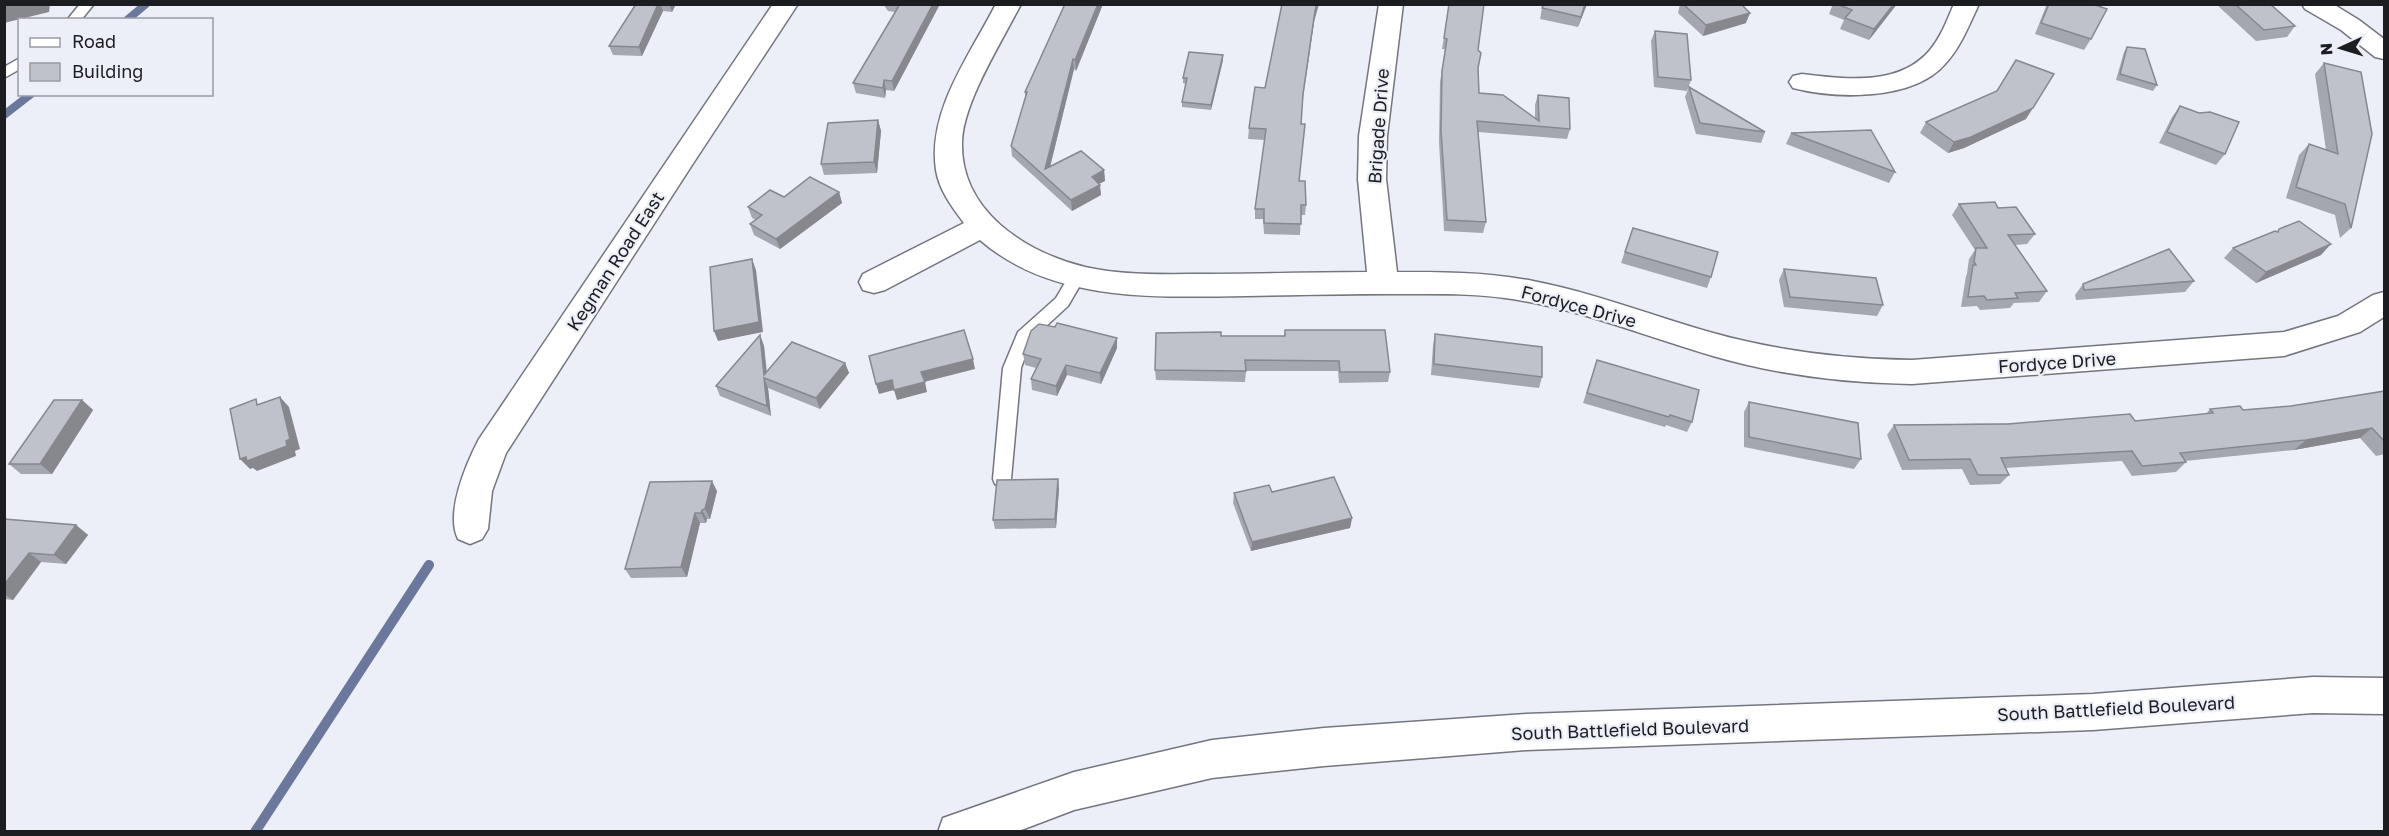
<svg xmlns="http://www.w3.org/2000/svg" width="2389" height="836" font-family="'Golos Text',sans-serif">
  <style>
    .lines { fill: none; stroke-linecap: round; stroke-linejoin: round }
    .stream-far1 { stroke: #6c779c; stroke-width: 8 }
    .stream { stroke: #6c779c; stroke-width: 10 }
    .lane-casing { stroke: #74767f; stroke-width: 3 }
    .street-casing { stroke: #74767f; stroke-width: 3 }
    .primary-casing { stroke: #74767f; stroke-width: 3 }
    .lane { fill: #fff; fill-rule: evenodd }
    .street { fill: #fff; fill-rule: evenodd }
    .primary { fill: #fff; fill-rule: evenodd }
    .wall { fill: #a4a7af }
    .shaded-wall { fill: #86888e }
    .building { fill: #bfc2cb; stroke: #86888e; stroke-width: 1.5 }
    .labels { text-anchor: middle; dominant-baseline: central; stroke-width: 4.5; stroke-linejoin: round; paint-order: stroke }
    .street-label { font-size: 18px; fill: #1c1d21; stroke: #eceff8 }
  </style>
  <rect width="100%" height="100%" fill="#eceff8"/>
  <g class="lines">
    <!-- stream-far1 -->
    <g class="stream-far1">
      <path d="M127,20L146,4"/>
      <path d="M4,115L31,94"/>
    </g>
    <!-- stream -->
    <path class="stream" d="M255,832L429,565"/>
    <!-- lane casing -->
    <g class="lane-casing">
      <g id="lane">
        <path d="M80,4H94L81,20H67Z"/>
        <path d="M20,58V69L4,78V67Z"/>
        <path d="M1078,269L1084,271L1086,275L1068,306L1031,340L1021,368L1011,479L1009,484L1002,487L995,484L993,479L1003,368L1018,332L1056,298L1072,271Z"/>
      </g>
    </g>
    <!-- street casing -->
    <g class="street-casing">
      <g id="street">
        <path d="M773,4H798L692,165L506,453L492,491L488,529L482,539L470,544L458,539C445,513 466,464 479,439Z"/>
        <path d="M996,4H1021C1003,40 963,102 962,142C960,211 1025,252 1085,267C1125,276 1167,274 1208,274C1261,274 1314,272 1367,272L1358,179L1359,136L1379,4H1403L1387,136L1386,179L1397,272C1443,272 1488,272 1533,281C1595,293 1653,316 1713,333C1778,351 1845,359 1912,360L2284,332L2338,316L2373,295L2384,292V317L2360,332L2284,356L1912,384C1845,383 1778,375 1713,356C1644,336 1577,308 1505,298C1469,293 1432,294 1395,294C1345,294 1296,295 1246,296C1156,297 1053,303 980,240L885,290L874,293L863,290L859,282L863,274L964,223C952,207 939,190 936,170C927,111 970,55 996,4Z"/>
        <path d="M1954,4H1979C1969,25 1961,47 1945,64C1913,101 1836,99 1793,88L1789,82L1793,76L1802,74C1844,79 1899,87 1930,50C1941,37 1947,20 1954,4Z"/>
        <path d="M2302,4H2333L2359,20L2384,39V59L2375,57L2341,30L2305,9Z"/>
      </g>
    </g>
    <!-- primary casing -->
    <g class="primary-casing">
      <path id="primary" d="M2313,677L2384,678V714L2313,713L2093,730L1526,750L1324,766L1212,778L1074,810L1016,832H938L943,818L1074,772L1212,740L1324,728L1526,714L2093,694Z"/>
    </g>
    <!-- lane -->
    <use href="#lane" class="lane"/>
    <!-- street -->
    <use href="#street" class="street"/>
    <!-- primary -->
    <use href="#primary" class="primary"/>
  </g>
  <!-- wall -->
  <g class="wall">
    <path d="M636,4H676L672,12L663,11L642,56L613,55L609,46Z"/>
    <path d="M883,4H940L894,91L886,90L885,98L856,93L853,83L895,12L888,11Z"/>
    <path d="M1065,4H1103L1076,71L1074,69L1050,167L1104,170L1105,181L1099,184L1101,195L1072,211L1012,156L1011,146L1025,98V92Z"/>
    <path d="M1449,4L1478,50L1479,93L1535,119V105L1538,95L1570,129L1567,139L1478,132L1486,222L1483,233L1444,231L1439,142L1440,82L1445,49H1442Z"/>
    <path d="M1587,4L1578,27L1540,19L1542,8Z"/>
    <path d="M1680,4H1741L1746,23L1703,36L1678,13Z"/>
    <path d="M1833,4H1897L1869,40L1840,29L1844,20L1829,14Z"/>
    <path d="M2047,4H2092L2091,39L2084,50L2035,34Z"/>
    <path d="M2216,4H2270L2295,26L2287,37L2256,41Z"/>
    <path d="M1314,22L1302,105L1301,124L1299,181L1306,205L1305,215H1301L1300,235L1264,234L1263,219H1255V209L1265,140L1248,139L1249,128L1265,88Z"/>
    <path d="M1655,31L1691,80L1687,91L1654,87L1651,41Z"/>
    <path d="M2127,47L2157,85L2153,91L2116,80L2124,52Z"/>
    <path d="M1223,55V60L1211,110L1182,107V102L1186,84L1183,83V78Z"/>
    <path d="M2324,63L2351,228L2340,238L2335,215L2286,198L2299,155L2309,144L2326,150L2315,74Z"/>
    <path d="M1689,87L1765,132L1761,143L1696,134L1685,97Z"/>
    <path d="M2180,106L2225,154L2216,165L2159,143L2172,117Z"/>
    <path d="M2026,119L1964,148L1948,153L1920,133L1926,122Z"/>
    <path d="M878,120L881,131L877,173L824,175L821,164Z"/>
    <path d="M1791,133L1895,172L1889,183L1786,144Z"/>
    <path d="M839,192L842,203L780,249L754,235L750,224L756,220L752,218L748,207L784,197Z"/>
    <path d="M1959,204L1998,208L2035,234L2027,244L2015,245L2047,291L2039,302L2014,303L2010,308L1980,310L1977,306L1961,307L1966,276L1967,274V273L1969,259L1975,250L1952,215Z"/>
    <path d="M1633,228L1711,277L1707,288L1621,263Z"/>
    <path d="M2279,229L2321,255L2256,283L2224,258L2233,248L2277,232Z"/>
    <path d="M1784,269L1883,305L1877,316L1784,307L1779,280Z"/>
    <path d="M2194,281L2185,292L2076,300L2075,295L2083,284Z"/>
    <path d="M1285,330L1390,372L1388,382L1339,383L1338,371H1246L1245,382L1156,380L1155,370L1221,336H1284Z"/>
    <path d="M1435,334L1542,377L1539,388L1431,375L1433,345Z"/>
    <path d="M760,335L764,346L767,372L845,363L849,373L820,409L768,388L771,416L720,396L716,386Z"/>
    <path d="M1117,348L1101,384L1067,375L1057,396L1032,390L1031,379L1036,368L1025,365L1023,354Z"/>
    <path d="M1597,360L1692,422L1687,432L1666,425L1665,427L1583,403Z"/>
    <path d="M2385,391V454L2376,456L2360,438L2294,450L2185,461L2186,462L2176,472L2132,476L2122,461L2005,468L2009,475L2000,484L1970,485L1962,469L1902,470L1887,435L1894,425L2135,421L2206,414L2210,409L2243,410L2291,406Z"/>
    <path d="M82,400L93,410L52,474H21L9,464Z"/>
    <path d="M1749,402L1861,459L1854,469L1744,447V412Z"/>
    <path d="M1058,479L1059,489L1056,528L995,529L993,520Z"/>
    <path d="M717,491L710,519H707L706,523H700L687,577L631,578L625,569Z"/>
    <path d="M1272,492L1352,518L1350,528L1251,551L1233,503L1234,493Z"/>
    <path d="M4,519L76,525L88,535L66,564L41,562L13,600L4,599Z"/>
  </g>
  <!-- shaded-wall -->
  <g class="shaded-wall">
    <path d="M4,4H50L49,12L4,23Z"/>
    <path d="M658,4H660L663,11L642,56L639,47Z"/>
    <path d="M669,4H676L672,12Z"/>
    <path d="M933,4H940L894,91L892,81Z"/>
    <path d="M1098,4H1103L1076,71L1075,60Z"/>
    <path d="M1317,4H1319L1314,22L1302,105L1315,11Z"/>
    <path d="M1585,4H1587L1578,27L1581,17Z"/>
    <path d="M1894,4H1897L1869,40L1874,29Z"/>
    <path d="M1750,13L1746,23L1703,36L1706,25Z"/>
    <path d="M1223,55V60L1211,110V105Z"/>
    <path d="M1073,59L1074,69L1047,179L1045,169Z"/>
    <path d="M884,80L886,90L885,98L883,88Z"/>
    <path d="M2033,108L2026,119L1964,148L1948,153L1954,142Z"/>
    <path d="M878,120L881,131L877,173L874,162Z"/>
    <path d="M1104,170L1105,181L1092,187V177Z"/>
    <path d="M1100,185L1101,195L1072,211L1071,200Z"/>
    <path d="M839,192L842,203L780,249L776,239Z"/>
    <path d="M2331,244L2321,255L2256,283L2266,272Z"/>
    <path d="M752,259L756,270L763,332L718,341L714,331Z"/>
    <path d="M760,335L764,346L767,379L764,375Z"/>
    <path d="M1117,338V348L1101,384L1100,373Z"/>
    <path d="M973,359L975,369L924,382L921,372Z"/>
    <path d="M845,363L849,373L820,409L816,398Z"/>
    <path d="M1066,365L1067,375L1057,396L1056,386Z"/>
    <path d="M764,378L768,388L771,416L767,406Z"/>
    <path d="M892,380L925,382L927,392L897,400L894,390L879,394L876,384Z"/>
    <path d="M280,397L289,407L300,449L295,451L296,456L257,471L253,468L250,469L240,459L286,441Z"/>
    <path d="M82,400L93,410L52,474L40,464Z"/>
    <path d="M2372,428L2360,438L2294,450L2306,440Z"/>
    <path d="M1058,479L1059,489L1056,528L1055,519Z"/>
    <path d="M712,481L717,491L710,519L705,509Z"/>
    <path d="M702,510L707,519L706,523L701,513Z"/>
    <path d="M695,513L700,523L687,577L681,567Z"/>
    <path d="M1352,518L1350,528L1251,551L1252,542Z"/>
    <path d="M76,525L88,535L66,564L54,555Z"/>
    <path d="M29,553L41,562L13,600L4,594V585Z"/>
  </g>
  <!-- building -->
  <g class="building">
    <path d="M636,4H658L639,47L609,46Z"/>
    <path d="M900,4H933L892,81L884,80L883,88L853,83Z"/>
    <path d="M1065,4H1098L1075,60L1073,59L1045,169L1081,151L1104,170L1092,177L1100,185L1071,200L1011,146L1027,92H1025Z"/>
    <path d="M1282,4H1317L1315,11L1303,94L1301,124H1305L1299,181H1305L1306,205H1301V224L1264,223V209H1255L1266,129L1249,128L1255,87L1265,88Z"/>
    <path d="M1449,4H1484L1478,50L1481,53L1478,68L1479,93L1503,95L1539,121L1538,95L1569,98L1570,129L1477,121L1486,222L1447,220L1441,131L1442,71L1447,39L1444,38Z"/>
    <path d="M1544,4H1585L1581,17L1542,8Z"/>
    <path d="M1683,4H1741L1750,13L1706,25Z"/>
    <path d="M1837,4H1894L1874,29L1845,18L1852,10Z"/>
    <path d="M2049,4H2092L2107,9L2091,39L2041,23Z"/>
    <path d="M2235,4H2270L2295,26L2264,30Z"/>
    <path d="M1655,31L1687,34L1691,80L1658,77Z"/>
    <path d="M2127,47L2145,49L2157,85L2120,74Z"/>
    <path d="M1189,52L1223,55L1211,105L1182,102L1187,78H1183Z"/>
    <path d="M2016,60L2054,74L2033,108L1971,137L1954,142L1926,122L1997,91Z"/>
    <path d="M2324,63L2361,72L2372,134L2351,228L2345,204L2296,187L2309,144L2338,154Z"/>
    <path d="M1689,87L1765,132L1700,123Z"/>
    <path d="M2180,106L2199,113L2210,112L2239,122L2225,154L2167,132Z"/>
    <path d="M878,120L874,162L821,164L828,123Z"/>
    <path d="M1871,130L1895,172L1791,133Z"/>
    <path d="M810,177L839,192L776,239L750,224L762,215L748,207L770,190L784,197Z"/>
    <path d="M1995,202L1998,208L2016,207L2035,234L2008,235L2047,291L2015,293L2018,298L1987,300L1984,296L1968,297L1973,265H1976L1974,262L1976,248H1987L1959,204Z"/>
    <path d="M2299,221L2331,244L2266,272L2233,248L2275,231L2278,232L2279,229Z"/>
    <path d="M1633,228L1718,252L1711,277L1625,252Z"/>
    <path d="M2169,249L2194,281L2084,290L2083,284Z"/>
    <path d="M752,259L759,322L714,331L710,267Z"/>
    <path d="M1784,269L1876,278L1883,305L1790,297Z"/>
    <path d="M1057,323L1117,338L1100,373L1066,365L1056,386L1031,379L1041,359L1023,354L1031,331L1039,324L1055,327Z"/>
    <path d="M964,330L973,359L921,372L925,382L894,390L892,380L876,384L869,356Z"/>
    <path d="M1285,330H1385L1390,372H1340L1339,361L1245,360L1246,371L1155,370L1156,333L1221,332V336H1285Z"/>
    <path d="M1435,334L1542,347V377L1434,364Z"/>
    <path d="M760,335L764,375L792,342L845,363L816,398L764,378L767,406L716,386Z"/>
    <path d="M1597,360L1699,390L1692,422L1670,415L1669,417L1587,393Z"/>
    <path d="M2385,391V442L2372,428L2306,440L2180,453L2186,462L2142,466L2132,451L2001,458L2009,475H1978L1970,459L1909,460L1894,425L2008,424L2130,414L2135,421L2213,413L2210,409L2240,406L2243,410L2291,406Z"/>
    <path d="M280,397L290,439L286,441L287,446L247,461L246,457L240,459L230,409L256,399L257,405Z"/>
    <path d="M54,400H82L40,464H9Z"/>
    <path d="M1749,402L1858,423L1861,459L1749,437Z"/>
    <path d="M1334,477L1352,518L1252,542L1234,493L1269,485L1272,492Z"/>
    <path d="M1058,479L1055,519L993,520L997,480Z"/>
    <path d="M712,481L705,509L702,510L701,513H695L681,567L625,569L650,482Z"/>
    <path d="M4,519L76,525L54,555L29,553L4,585Z"/>
  </g>
  <g class="labels">
    <!-- street labels -->
    <g class="street-label">
      <text transform="translate(1378 126) rotate(-86)">Brigade Drive</text>
      <text transform="translate(615 261) rotate(-57)">Kegman Road East</text>
      <text transform="translate(1579 306) rotate(15)">Fordyce Drive</text>
      <text transform="translate(2057 362) rotate(-4)">Fordyce Drive</text>
      <text transform="translate(2116 708) rotate(-3)">South Battlefield Boulevard</text>
      <text transform="translate(1630 729) rotate(-2)">South Battlefield Boulevard</text>
    </g>
  </g>
  <!-- border -->
  <rect width="2389" height="836" fill="none" stroke="#1c1d21" stroke-width="12"/>
  <!-- legend -->
  <rect x="18" y="18" width="195" height="78" fill="#eceff8" stroke="#999ba2" stroke-width="1.5"/>
  <rect x="30" y="38" width="30" height="9" fill="#ffffff" stroke="#999ba2" stroke-width="1.5"/>
  <text x="72" y="48" font-size="18" fill="#1c1d21">Road</text>
  <rect x="30" y="63" width="30" height="18" fill="#bfc2cb" stroke="#999ba2" stroke-width="1.5"/>
  <text x="72" y="78" font-size="18" fill="#1c1d21">Building</text>
  <!-- north arrow -->
  <g transform="translate(2341 48) rotate(266)" stroke="#eceff8" stroke-width="4.5" paint-order="stroke">
  <path d="M0-4.5L10 22L0 15L-10 22Z" fill="#1c1d21"/>
  <text y="-9" font-size="16" font-weight="bold" text-anchor="middle" fill="#1c1d21">N</text>
  </g>
</svg>
